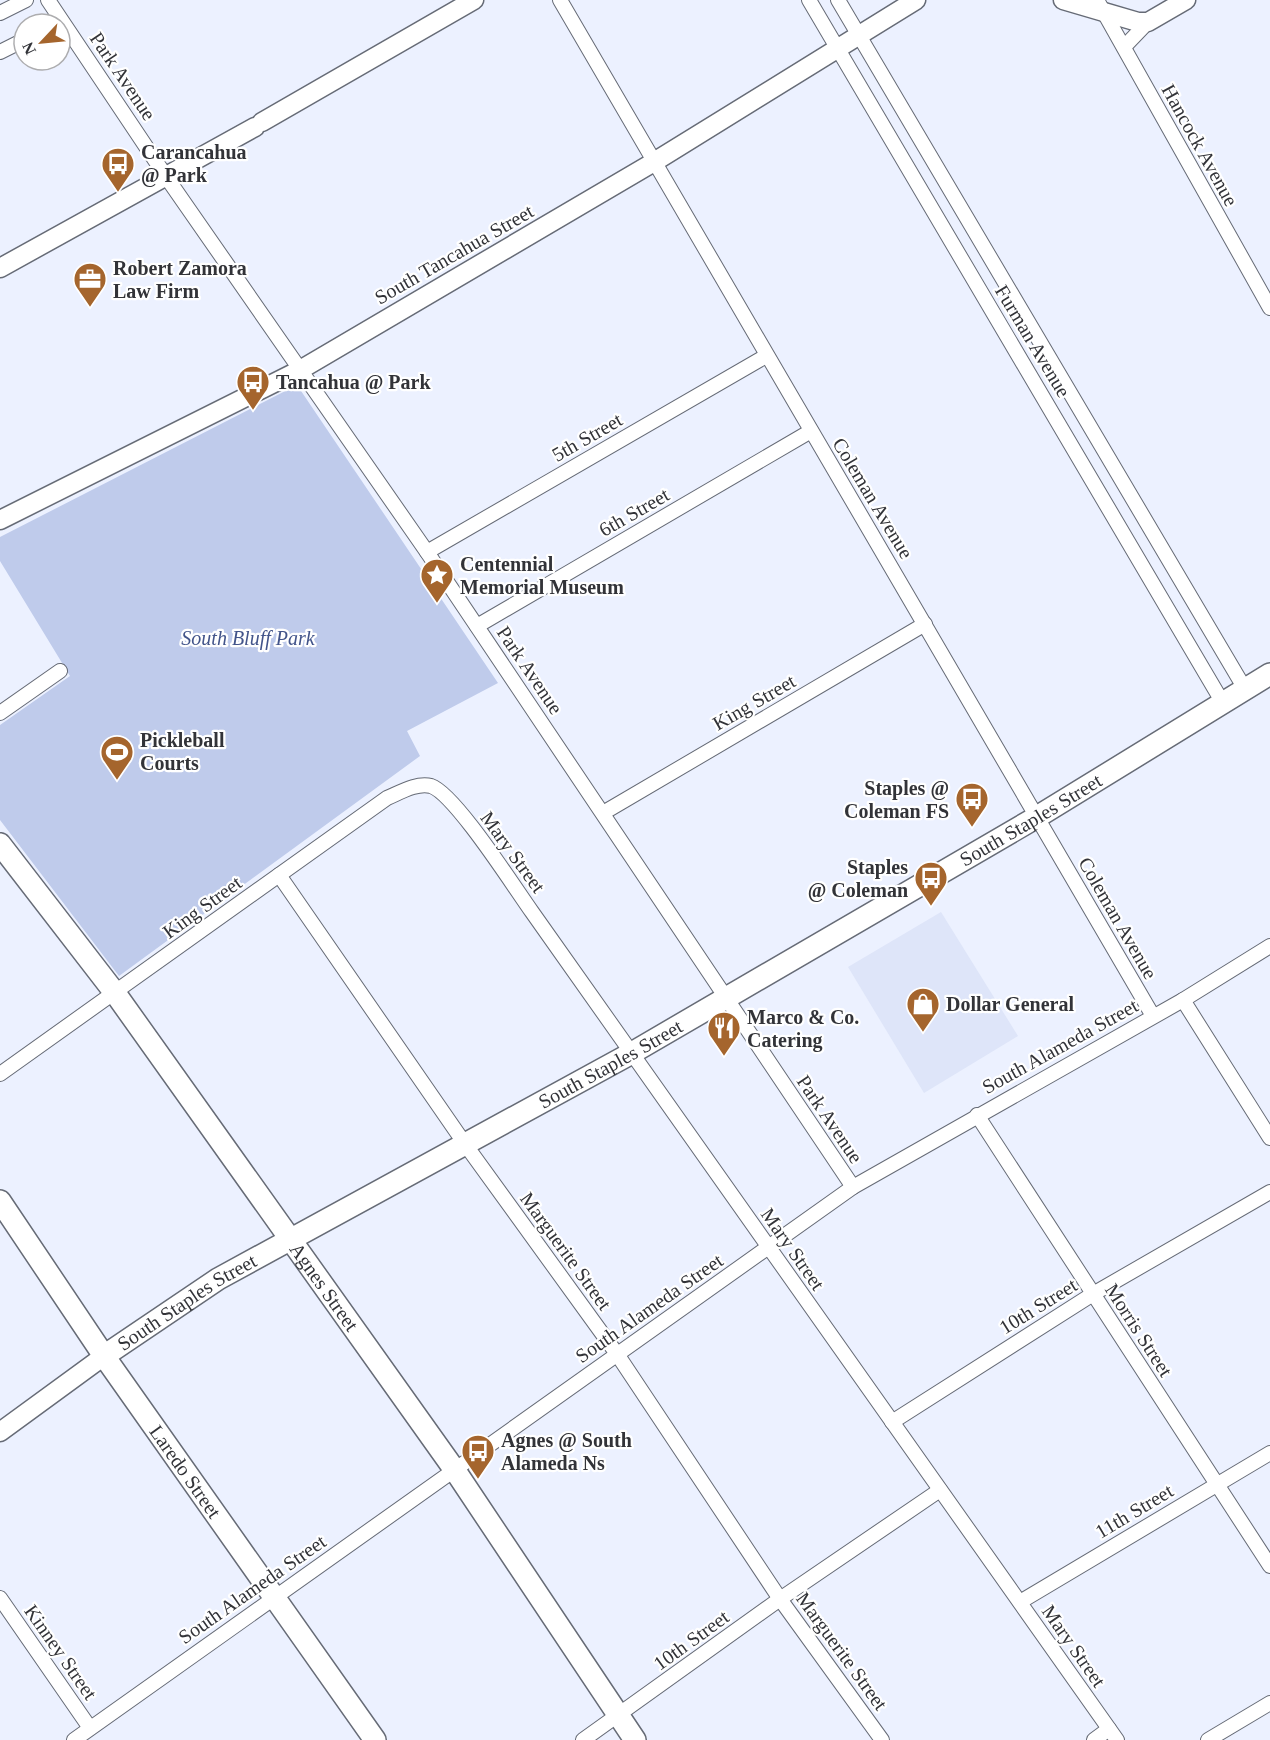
<svg xmlns="http://www.w3.org/2000/svg" width="1270" height="1740" font-family="'Times New Roman',serif">
  <style>
    .built { fill: #dee5f9 }
    .green { fill: #bfcbeb }
    .lines { fill: none; stroke-linecap: round; stroke-linejoin: round }
    .street-casing { stroke: #666b76; stroke-width: 16 }
    .secondary-casing { stroke: #666b76; stroke-width: 21 }
    .primary-casing { stroke: #666b76; stroke-width: 24 }
    .street { stroke: #fff; stroke-width: 14 }
    .secondary { stroke: #fff; stroke-width: 18 }
    .primary { stroke: #fff; stroke-width: 21 }
    .labels { text-anchor: middle; dominant-baseline: central; stroke-width: 4.5; stroke-linejoin: round; paint-order: stroke }
    .street-label { font-size: 20px; fill: #323338; stroke: #fff }
    .poi-label { font-size: 20px; font-weight: bold; fill: #323338; stroke: #fff; text-anchor: start }
    .park-label { font-size: 20px; font-style: italic; fill: #42548a; stroke: #fff }
  </style>
  <rect width="100%" height="100%" fill="#ecf1ff"/>
  <!-- built -->
  <path class="built" d="M941,912L1018,1036L924,1093L848,967Z"/>
  <!-- green -->
  <path class="green" d="M297,385L498,683L407,731L420,756L119,976L0,820V725L70,676L0,561V537Z"/>
  <g class="lines">
    <!-- street casing -->
    <g class="street-casing">
      <g id="street">
        <path d="M48,0L167,178L427,552L853,1187"/>
        <path d="M560,0L1153,1016"/>
        <path d="M809,0L1223,703"/>
        <path d="M838,0L1245,689"/>
        <path d="M1097,0L1270,308"/>
        <path d="M0,13L26,0"/>
        <path d="M1124,47L1148,22"/>
        <path d="M0,52L24,40"/>
        <path d="M427,552L766,356"/>
        <path d="M477,626L811,431"/>
        <path d="M0,713L60,671"/>
        <path d="M603,813L925,624"/>
        <path d="M279,875L465,1144L617,1354L780,1599L882,1740"/>
        <path d="M1183,1000L1270,1138"/>
        <path d="M0,1074L387,798C399,793 417,782 431,786C455,794 514,887 532,912L1117,1740"/>
        <path d="M977,1115L1270,1566"/>
        <path d="M892,1422L1093,1294L1270,1192"/>
        <path d="M0,1598L90,1728"/>
        <path d="M1020,1602L1270,1453"/>
        <path d="M74,1740L853,1187L1183,1000L1270,946"/>
        <path d="M583,1740L780,1599L940,1490"/>
        <path d="M1094,1740L1109,1729"/>
        <path d="M1208,1740L1270,1703"/>
      </g>
    </g>
    <!-- secondary casing -->
    <g class="secondary-casing">
      <g id="secondary">
        <path d="M1063,0L1138,22H1148L1186,0"/>
        <path d="M262,122L474,0"/>
        <path d="M0,268L255,127"/>
        <path d="M0,520L300,370L654,162L916,0"/>
        <path d="M0,1432L104,1356"/>
      </g>
    </g>
    <!-- primary casing -->
    <g class="primary-casing">
      <g id="primary">
        <path id="s1" d="M0,844L115,993L454,1469L635,1740"/>
        <path id="s2" d="M0,1201L104,1356L375,1740"/>
        <path id="s3" d="M104,1356L218,1279L630,1054L1037,817L1270,674"/>
      </g>
    </g>
    <!-- street -->
    <use href="#street" class="street"/>
    <!-- secondary -->
    <use href="#secondary" class="secondary"/>
    <!-- primary -->
    <use href="#primary" class="primary"/>
  </g>
  <!-- icons -->
  <defs>
    <g id="bus-pin" transform="scale(1.725)"><path d="M0 17L-7.5 6A9.5 9.5 0 1 1 7.5 6Z" fill="#a5652d" stroke="#fff"/><path d="M-5-6H5V4H4V6H2V4H-2V6H-4V4H-5ZM-3.5-4V0h7V-4ZM-3.5 1.2v1.5H-2V1.2ZM2 1.2v1.5H3.5V1.2Z" fill="#fff"/></g>
    <g id="office-pin" transform="scale(1.725)"><path d="M0 17L-7.5 6A9.5 9.5 0 1 1 7.5 6Z" fill="#a5652d" stroke="#fff"/><path d="M-6-3h4V-5.5h4V-3h4V5H-6ZM-1-4.5V-3h2v-1.5ZM-6 0V1H6V0Z" fill="#fff"/></g>
    <g id="sight-pin" transform="scale(1.725)"><path d="M0 17L-7.5 6A9.5 9.5 0 1 1 7.5 6Z" fill="#a5652d" stroke="#fff"/><path d="M0-6L1.8-2.2L6-1.7L2.9 1.2L3.7 5.4L0 3.3L-3.7 5.4L-2.9 1.2L-6-1.7L-1.8-2.2Z" fill="#fff"/></g>
    <g id="stadium-pin" transform="scale(1.725)"><path d="M0 17L-7.5 6A9.5 9.5 0 1 1 7.5 6Z" fill="#a5652d" stroke="#fff"/><path d="M0-5a6.5 5 0 1 0 0 10a6.5 5 0 1 0 0-10ZM-3.5-1.8h7v3.6h-7Z" fill="#fff"/></g>
    <g id="shop-pin" transform="scale(1.725)"><path d="M0 17L-7.5 6A9.5 9.5 0 1 1 7.5 6Z" fill="#a5652d" stroke="#fff"/><path d="M-5-2.5h2.3a2.7 3.5 0 0 1 5.4 0H5L5.5 6h-11ZM-1.5-2.5h3a1.5 2.3 0 0 0-3 0Z" fill="#fff"/></g>
    <g id="restaurant-pin" transform="scale(1.725)"><path d="M0 17L-7.5 6A9.5 9.5 0 1 1 7.5 6Z" fill="#a5652d" stroke="#fff"/><path d="M-5-6h1v4h1v-4h1v4h1v-4h1v5L-1.5 .5V6h-2V.5L-5-1ZM5-6V6H3V1.5H1.5Q1.5-4 5-6Z" fill="#fff"/></g>
  </defs>
  <g fill-rule="evenodd">
    <use href="#bus-pin" x="118" y="164"/>
    <use href="#office-pin" x="90" y="279"/>
    <use href="#bus-pin" x="253" y="382"/>
    <use href="#sight-pin" x="437" y="575"/>
    <use href="#stadium-pin" x="117" y="752"/>
    <use href="#bus-pin" x="972" y="799"/>
    <use href="#bus-pin" x="931" y="878"/>
    <use href="#shop-pin" x="923" y="1004"/>
    <use href="#restaurant-pin" x="724" y="1028"/>
    <use href="#bus-pin" x="478" y="1451"/>
  </g>
  <g class="labels">
    <!-- street labels -->
    <g class="street-label">
      <text transform="translate(123 76) rotate(56)">Park Avenue</text>
      <text transform="translate(1200 145) rotate(61)">Hancock Avenue</text>
      <text transform="translate(454 254) rotate(-30)">South Tancahua Street</text>
      <text transform="translate(1033 341) rotate(59)">Furman Avenue</text>
      <text transform="translate(587 437) rotate(-30)">5th Street</text>
      <text transform="translate(873 498) rotate(59)">Coleman Avenue</text>
      <text transform="translate(634 512) rotate(-30)">6th Street</text>
      <text transform="translate(530 670) rotate(56)">Park Avenue</text>
      <text transform="translate(754 702) rotate(-30)">King Street</text>
      <text stroke="none"><textPath href="#s3" startOffset="1071">South Staples Street</textPath></text>
      <text transform="translate(513 852) rotate(54)">Mary Street</text>
      <text transform="translate(202 907) rotate(-36)">King Street</text>
      <text transform="translate(1118 918) rotate(60)">Coleman Avenue</text>
      <text transform="translate(1060 1046) rotate(-29)">South Alameda Street</text>
      <text stroke="none"><textPath href="#s3" startOffset="585">South Staples Street</textPath></text>
      <text transform="translate(830 1119) rotate(56)">Park Avenue</text>
      <text transform="translate(793 1249) rotate(55)">Mary Street</text>
      <text transform="translate(566 1251) rotate(54)">Marguerite Street</text>
      <text stroke="none"><textPath href="#s1" startOffset="549">Agnes Street</textPath></text>
      <text stroke="none"><textPath href="#s3" startOffset="99">South Staples Street</textPath></text>
      <text transform="translate(1038 1306) rotate(-32)">10th Street</text>
      <text transform="translate(649 1308) rotate(-35)">South Alameda Street</text>
      <text transform="translate(1139 1330) rotate(57)">Morris Street</text>
      <text stroke="none"><textPath href="#s2" startOffset="328">Laredo Street</textPath></text>
      <text transform="translate(1134 1511) rotate(-31)">11th Street</text>
      <text transform="translate(252 1589) rotate(-35)">South Alameda Street</text>
      <text transform="translate(691 1640) rotate(-36)">10th Street</text>
      <text transform="translate(1074 1646) rotate(55)">Mary Street</text>
      <text transform="translate(842 1651) rotate(54)">Marguerite Street</text>
      <text transform="translate(61 1652) rotate(55)">Kinney Street</text>
    </g>
    <!-- poi labels -->
    <g class="poi-label">
      <text x="141" y="152">Carancahua<tspan x="141" dy="23">@ Park</tspan></text>
      <text x="113" y="268">Robert Zamora<tspan x="113" dy="23">Law Firm</tspan></text>
      <text x="276" y="382">Tancahua @ Park</text>
      <text x="460" y="564">Centennial<tspan x="460" dy="23">Memorial Museum</tspan></text>
      <text x="140" y="740">Pickleball<tspan x="140" dy="23">Courts</tspan></text>
      <text x="949" y="788" text-anchor="end">Staples @<tspan x="949" dy="23">Coleman FS</tspan></text>
      <text x="908" y="867" text-anchor="end">Staples<tspan x="908" dy="23">@ Coleman</tspan></text>
      <text x="946" y="1004">Dollar General</text>
      <text x="747" y="1017">Marco &amp; Co.<tspan x="747" dy="23">Catering</tspan></text>
      <text x="501" y="1440">Agnes @ South<tspan x="501" dy="23">Alameda Ns</tspan></text>
    </g>
    <!-- park labels -->
    <g class="park-label">
      <text x="248" y="638">South Bluff Park</text>
    </g>
  </g>
  <!-- north arrow -->
  <g transform="translate(42 42) rotate(244)"><circle r="28" fill="#ffffff" stroke="#adadaf" stroke-width="1.5"/>
  <path d="M0-4.5L10 22L0 15L-10 22Z" fill="#a5652d"/>
  <text y="-9" font-size="16" font-weight="bold" text-anchor="middle" fill="#323338">N</text>
  </g>
</svg>
